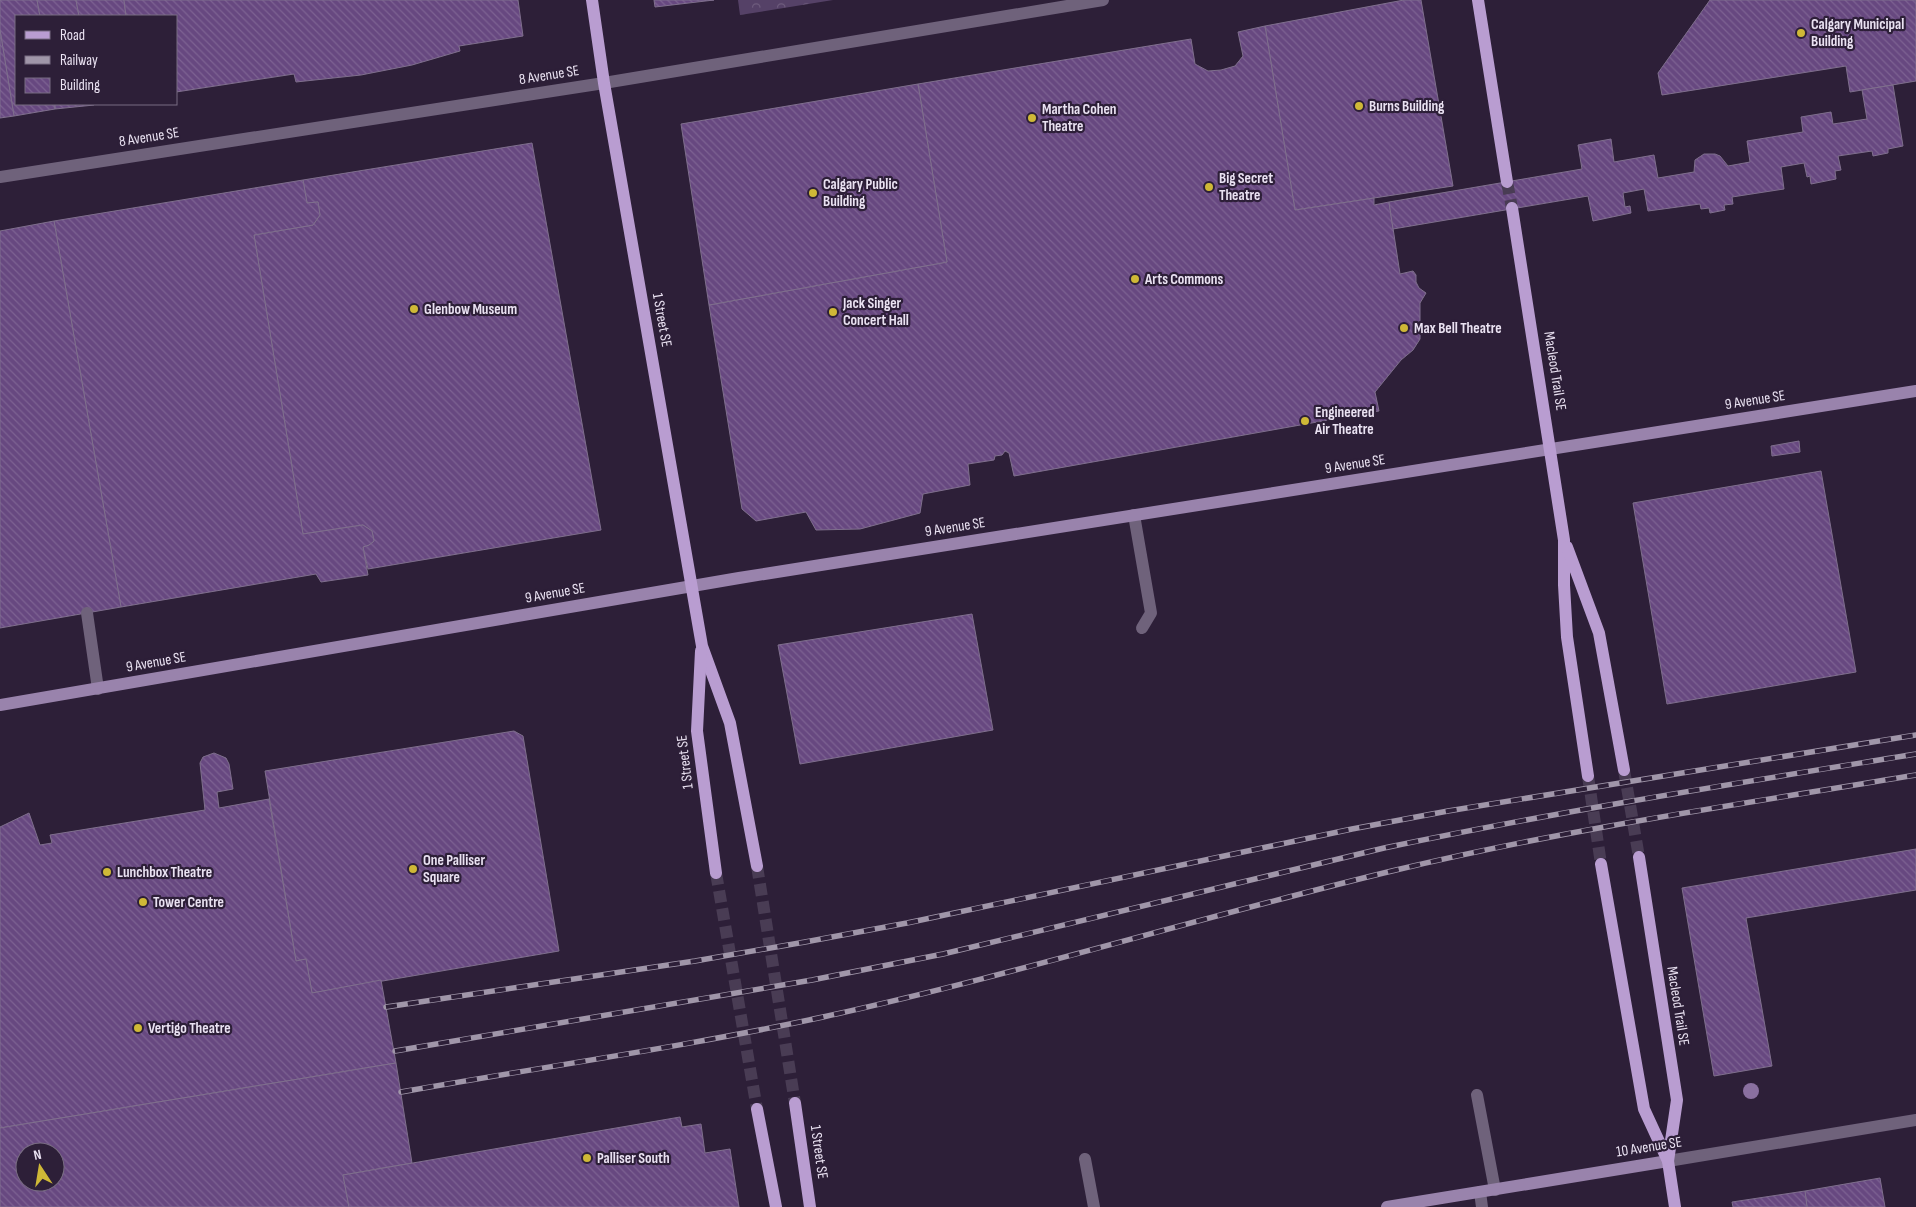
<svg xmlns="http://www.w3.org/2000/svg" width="1916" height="1207" font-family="'Sofia Sans Condensed',sans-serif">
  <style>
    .forest { fill: url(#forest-crowns) }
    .building { fill: url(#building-back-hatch); stroke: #7f6f8d; fill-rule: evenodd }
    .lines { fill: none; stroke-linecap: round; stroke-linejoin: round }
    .primary-tunnel { stroke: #493c54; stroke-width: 12; stroke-dasharray: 12 6; stroke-linecap: butt }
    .lane { stroke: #6f627b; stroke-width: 12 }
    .street { stroke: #6f627b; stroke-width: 12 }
    .secondary { stroke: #9983ac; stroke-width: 12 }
    .primary { stroke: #b99dd1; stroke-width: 12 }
    .rail-casing { stroke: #a096a9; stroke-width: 5.5 }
    .rail { stroke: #2d1f38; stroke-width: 4; stroke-dasharray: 11; stroke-linecap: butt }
    .tree { fill: #8a70a0 }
    .poi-dot { fill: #cfb837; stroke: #2d1f38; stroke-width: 2 }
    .labels { text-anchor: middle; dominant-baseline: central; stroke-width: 4.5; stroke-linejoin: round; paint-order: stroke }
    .poi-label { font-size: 15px; font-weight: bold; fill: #eae2f2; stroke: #2d1f38; text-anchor: start }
    .street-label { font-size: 15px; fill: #eae2f2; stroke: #2d1f38 }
  </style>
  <defs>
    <pattern id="forest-crowns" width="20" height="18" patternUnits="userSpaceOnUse" patternTransform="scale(1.25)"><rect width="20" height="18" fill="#554167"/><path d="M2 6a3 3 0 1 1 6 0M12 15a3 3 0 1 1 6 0" fill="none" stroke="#6e5c7d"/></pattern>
    <pattern id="building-back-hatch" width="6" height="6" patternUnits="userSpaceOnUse" patternTransform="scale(1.25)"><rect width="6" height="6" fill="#674880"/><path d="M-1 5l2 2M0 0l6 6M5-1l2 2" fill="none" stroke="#7d6292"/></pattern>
  </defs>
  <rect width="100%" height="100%" fill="#2d1f38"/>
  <!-- forest -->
  <path class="forest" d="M738,0H833L740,15Z"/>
  <!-- building -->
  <g class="building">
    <path d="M0,0H37L40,16H16V104H55V109L14,116L0,30Z"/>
    <path d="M37,0H76L79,16H40Z"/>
    <path d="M76,0H124L126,16H79Z"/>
    <path d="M124,0H518L523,36L459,46L460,51L412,65L361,75L296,82L294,74L176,92V16H126Z"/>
    <path d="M654,0H714L655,7Z"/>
    <path d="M1404,0H1421L1453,186L1295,210L1265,26Z"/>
    <path d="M1710,0H1916V81L1850,92L1846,66L1662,95L1658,73Z"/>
    <path d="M1265,26L1295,210L1374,198V205L1389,202L1400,274L1413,271L1416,275V282L1419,288L1426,293L1420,303V339L1413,350L1401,360L1375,392L1379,411L1014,476L1009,453L1005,451L1002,455L995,456L994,460L968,464L970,485L923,494L920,513L860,529L816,530L806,512L756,521L742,509L709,305L947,262L918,84L1191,39L1195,64L1208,71L1221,70L1235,66L1243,56L1238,32Z"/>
    <path d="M0,30L14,116L0,118Z"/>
    <path d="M918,84L947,262L709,305L681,124Z"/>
    <path d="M1893,85L1903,146L1888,149V153L1873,156L1872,151L1838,156L1841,170L1835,171L1836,179L1811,184L1810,176L1807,177L1804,163L1781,167L1784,189L1732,197L1733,204L1724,205L1725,210L1710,213L1709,208L1701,209L1700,204L1648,211L1644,189L1623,193L1625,207L1630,206L1631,213L1593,221L1588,196L1393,229L1389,202L1582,169L1578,145L1611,139L1614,162L1654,155L1658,178L1694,172L1695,160L1704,154H1715L1720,156L1728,166L1750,162L1747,141L1803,132L1801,117L1831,112L1833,124L1867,119L1862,90Z"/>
    <path d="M55,104H94V105L55,109Z"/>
    <path d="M532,143L601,530L368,569L363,547L369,545L374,541L372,531L363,525L303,534L254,235L313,225L320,215L318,202L307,203L303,180Z"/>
    <path d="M303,180L307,203L318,202L320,215L313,225L254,235L303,534L363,525L372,531L374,541L369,545L363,547L368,575L321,582L316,574L121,607L54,221Z"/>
    <path d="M54,221L121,607L0,628V231Z"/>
    <path d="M1799,441L1800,452L1772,456L1771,446Z"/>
    <path d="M1821,471L1856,672L1667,704L1633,503Z"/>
    <path d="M972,614L993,730L800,764L778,645Z"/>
    <path d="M514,731L523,736L559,951L312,993L306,959L296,961L265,771Z"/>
    <path d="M214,753L226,758L229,764L233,789L217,792L219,808L269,799L296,961L306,959L312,993L381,980L396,1063L0,1128V827L29,813L40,845L52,843L50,835L205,810L200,763L203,757Z"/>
    <path d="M1916,849V890L1746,918L1772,1066L1714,1076L1682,888Z"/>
    <path d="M396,1063L412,1163L343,1175L349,1207H0V1128ZM25,1152H55V1182H25Z"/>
    <path d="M680,1117L682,1127L701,1124L705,1153L730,1149L739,1207H349L343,1175Z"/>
    <path d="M1880,1178L1885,1207H1807L1805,1191Z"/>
    <path d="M1805,1191L1807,1207H1733L1732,1202Z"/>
  </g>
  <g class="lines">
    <!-- primary-tunnel -->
    <g class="primary-tunnel">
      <path d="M1507,182L1512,208"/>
      <path d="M1624,770L1639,857"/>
      <path d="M1588,776L1601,864"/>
      <path d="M757,866L795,1103"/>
      <path d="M716,873L757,1109"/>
    </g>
    <!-- lane -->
    <g class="lane">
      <path d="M1134,515L1151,613L1142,628"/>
      <path d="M87,613L98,689"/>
      <path d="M1477,1095L1495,1190"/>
      <path d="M1085,1159L1094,1207"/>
      <path d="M1480,1192L1482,1207"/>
    </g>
    <!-- street -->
    <g class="street">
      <path d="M0,177L604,83L1103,0"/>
      <path d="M1668,1161L1916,1120"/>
    </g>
    <!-- secondary -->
    <g class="secondary">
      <path d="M0,705L739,578L1916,391"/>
      <path d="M1387,1207L1668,1161"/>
    </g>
    <!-- primary -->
    <g class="primary">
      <path d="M592,0L604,83L702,646L730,723L757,866"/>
      <path d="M1478,0L1507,182"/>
      <path d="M1512,208L1564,540V585L1567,637L1588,776"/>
      <path d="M1567,547L1599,633L1624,770"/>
      <path d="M701,651L697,731L716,873"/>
      <path d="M1639,857L1677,1100L1668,1161"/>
      <path d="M1601,864L1644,1109L1668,1161L1675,1207"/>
      <path d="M795,1103L810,1207"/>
      <path d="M757,1109L776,1207"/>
    </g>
    <!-- rail casing -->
    <g class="rail-casing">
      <g id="rail">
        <path d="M386,1007L695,961L805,942L907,923L1352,829L1448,811L1916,735"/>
        <path d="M395,1051L812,980L943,954L1384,848C1560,811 1738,783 1916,754"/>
        <path d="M401,1092C542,1067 684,1047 823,1017C1015,975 1204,916 1396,870C1567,829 1742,804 1916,775"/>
      </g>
    </g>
    <!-- rail -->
    <use href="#rail" class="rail"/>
  </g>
  <!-- trees -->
  <circle class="tree" cx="1751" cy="1091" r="8"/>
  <!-- markers -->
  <g class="poi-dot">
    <circle cx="1801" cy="33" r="5"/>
    <circle cx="1359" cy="106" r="5"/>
    <circle cx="1032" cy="118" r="5"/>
    <circle cx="1209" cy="187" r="5"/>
    <circle cx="813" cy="193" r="5"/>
    <circle cx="1135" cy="279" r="5"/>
    <circle cx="414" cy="309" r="5"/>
    <circle cx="833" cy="312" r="5"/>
    <circle cx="1404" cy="328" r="5"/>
    <circle cx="1305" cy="421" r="5"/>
    <circle cx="413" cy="869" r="5"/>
    <circle cx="107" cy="872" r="5"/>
    <circle cx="143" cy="902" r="5"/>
    <circle cx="138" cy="1028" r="5"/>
    <circle cx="587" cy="1158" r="5"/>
  </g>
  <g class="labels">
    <!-- poi labels -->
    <g class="poi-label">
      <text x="1811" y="24">Calgary Municipal<tspan x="1811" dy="17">Building</tspan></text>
      <text x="1369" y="106">Burns Building</text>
      <text x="1042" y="109">Martha Cohen<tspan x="1042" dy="17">Theatre</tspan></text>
      <text x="1219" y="178">Big Secret<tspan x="1219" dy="17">Theatre</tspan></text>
      <text x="823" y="184">Calgary Public<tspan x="823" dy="17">Building</tspan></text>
      <text x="1145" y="279">Arts Commons</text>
      <text x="843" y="303">Jack Singer<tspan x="843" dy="17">Concert Hall</tspan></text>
      <text x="424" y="309">Glenbow Museum</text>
      <text x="1414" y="328">Max Bell Theatre</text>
      <text x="1315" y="412">Engineered<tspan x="1315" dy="17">Air Theatre</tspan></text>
      <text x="423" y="860">One Palliser<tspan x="423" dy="17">Square</tspan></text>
      <text x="117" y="872">Lunchbox Theatre</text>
      <text x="153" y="902">Tower Centre</text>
      <text x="148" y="1028">Vertigo Theatre</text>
      <text x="597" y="1158">Palliser South</text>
    </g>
    <!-- street labels -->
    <g class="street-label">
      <text transform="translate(549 75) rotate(-9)">8 Avenue SE</text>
      <text transform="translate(149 137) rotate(-9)">8 Avenue SE</text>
      <text transform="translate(662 320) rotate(80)">1 Street SE</text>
      <text transform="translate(1555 371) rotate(81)">Macleod Trail SE</text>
      <text transform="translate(1755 400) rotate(-9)">9 Avenue SE</text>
      <text transform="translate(1355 464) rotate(-9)">9 Avenue SE</text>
      <text transform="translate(955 527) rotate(-9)">9 Avenue SE</text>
      <text transform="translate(555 593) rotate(-10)">9 Avenue SE</text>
      <text transform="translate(156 662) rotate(-10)">9 Avenue SE</text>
      <text transform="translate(685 762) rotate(-97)">1 Street SE</text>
      <text transform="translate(1678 1006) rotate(81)">Macleod Trail SE</text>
      <text transform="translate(1649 1147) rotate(-9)">10 Avenue SE</text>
      <text transform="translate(819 1152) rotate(82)">1 Street SE</text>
    </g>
  </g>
  <!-- legend -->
  <rect x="15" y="15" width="162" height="90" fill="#2d1f38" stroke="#796d82"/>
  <rect x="25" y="31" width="25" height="8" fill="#b99dd1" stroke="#796d82"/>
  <text x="60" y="40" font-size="15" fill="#eae2f2">Road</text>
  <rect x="25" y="56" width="25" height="8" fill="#a096a9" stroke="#796d82"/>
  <text x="60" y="65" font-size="15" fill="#eae2f2">Railway</text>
  <rect x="25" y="78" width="25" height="15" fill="url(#building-back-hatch)" stroke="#796d82"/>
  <text x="60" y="90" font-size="15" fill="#eae2f2">Building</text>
  <!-- north arrow -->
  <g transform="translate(40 1167) rotate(348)"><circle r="24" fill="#2d1f38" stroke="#796d82"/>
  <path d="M0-4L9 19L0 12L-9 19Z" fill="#cfb837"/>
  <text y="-8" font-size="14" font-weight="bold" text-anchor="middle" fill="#eae2f2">N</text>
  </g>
</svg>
